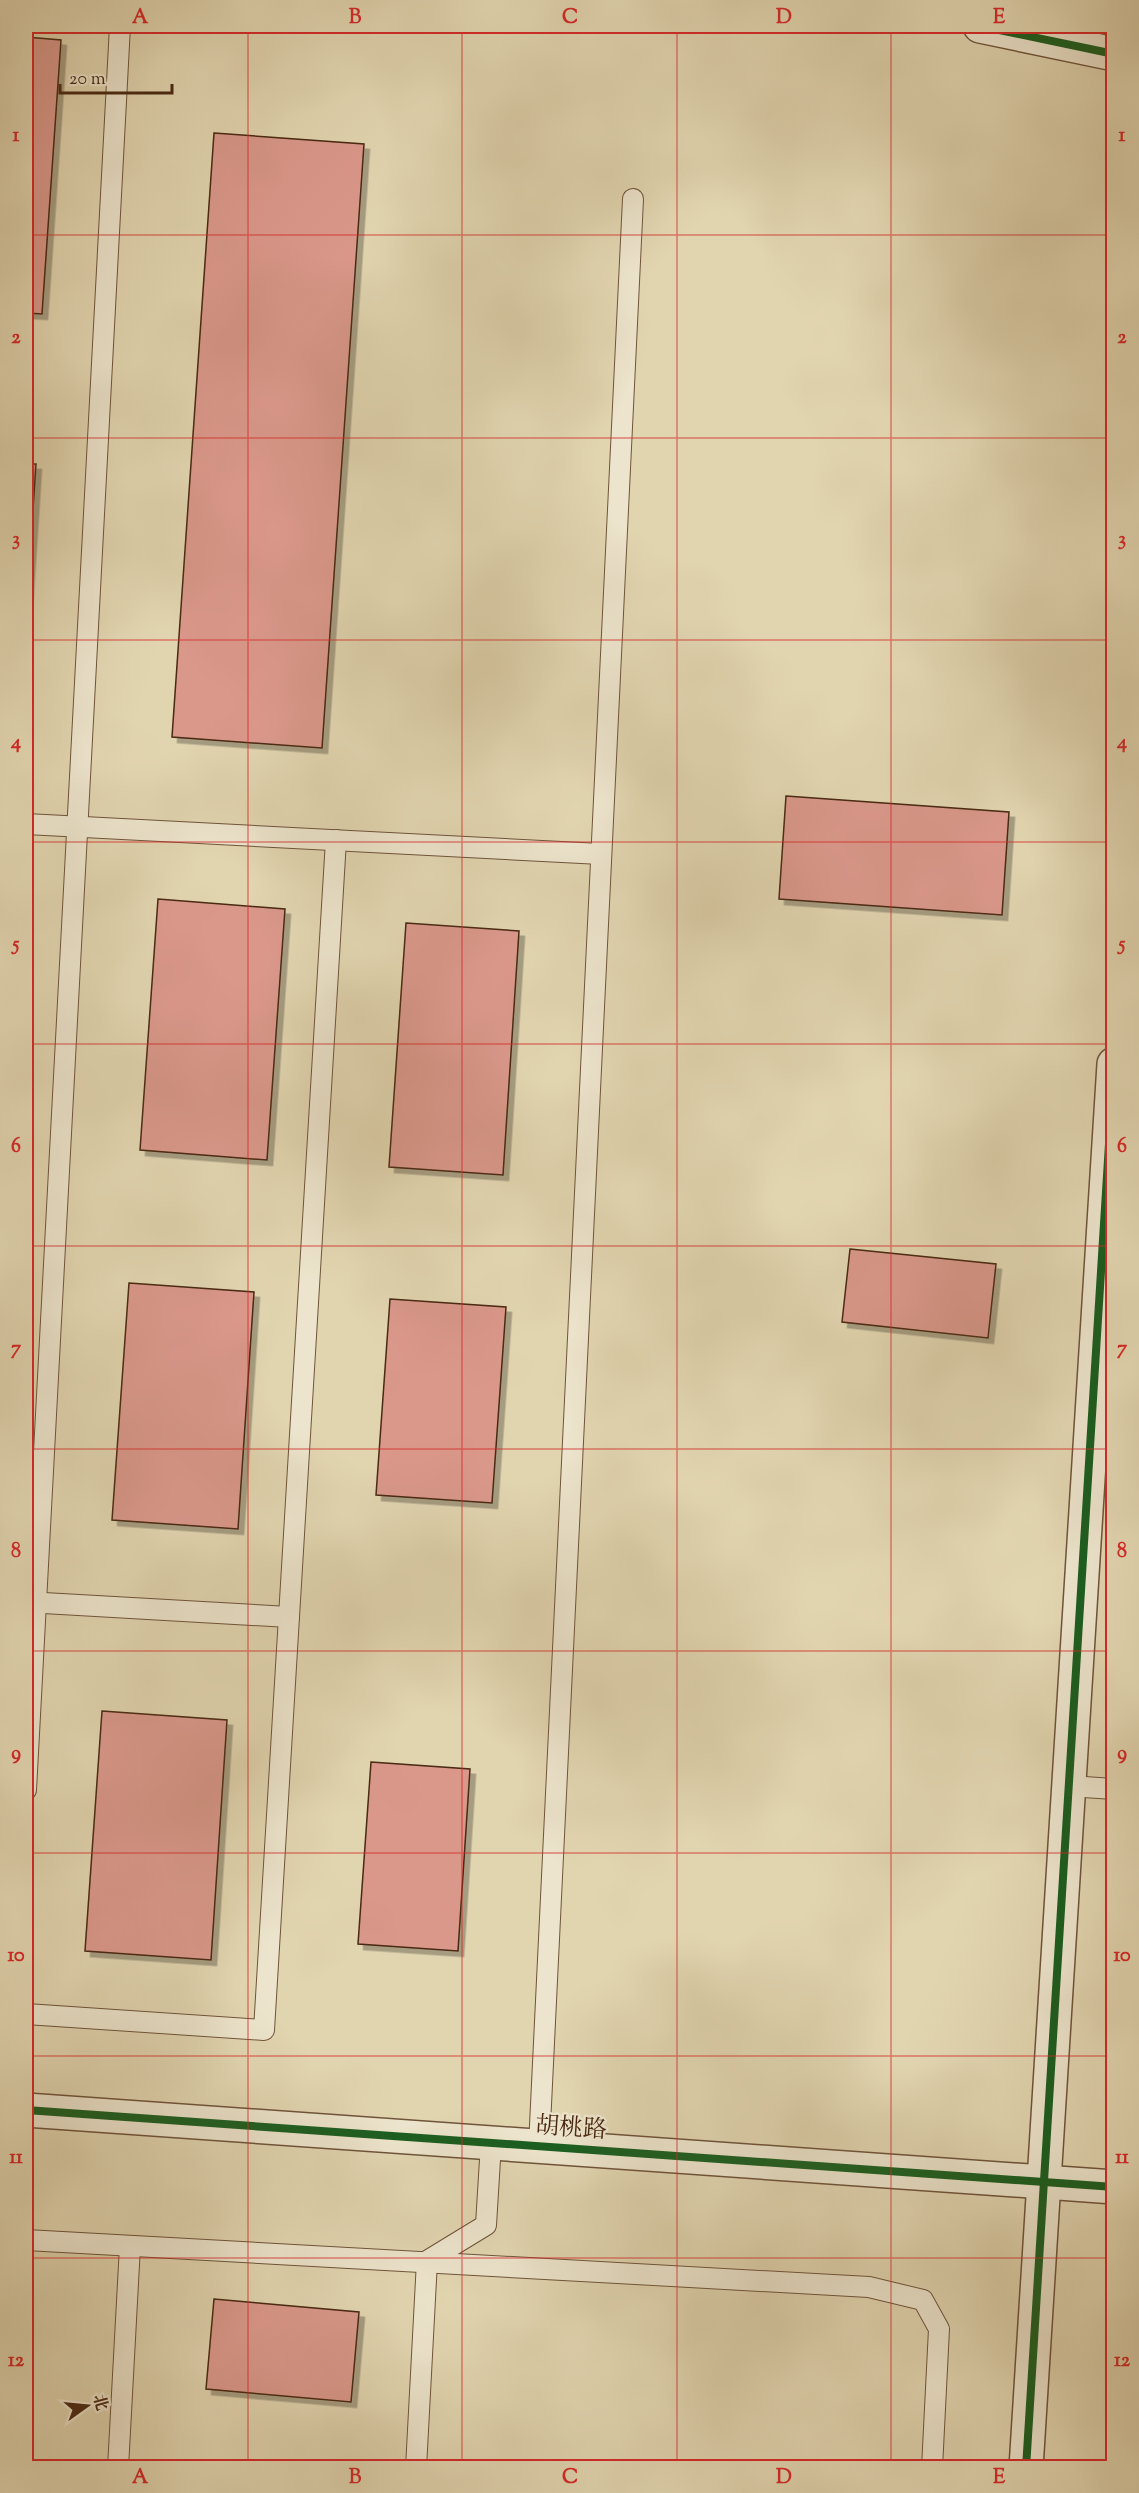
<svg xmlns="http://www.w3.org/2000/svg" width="1139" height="2493" font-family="'Sorts Mill Goudy','Noto Serif SC',serif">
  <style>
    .building { fill: #da988b; stroke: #492912; stroke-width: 1.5; filter: url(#shadow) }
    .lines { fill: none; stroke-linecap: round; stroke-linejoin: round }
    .service-casing { stroke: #6f543a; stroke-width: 22 }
    .tertiary-casing { stroke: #6f543a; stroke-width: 36 }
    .service { stroke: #ece4cc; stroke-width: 20 }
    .tertiary { stroke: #ece4cc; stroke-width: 33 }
    .cycleway-casing { stroke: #ece4cc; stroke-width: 11 }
    .cycleway { stroke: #1b5e20; stroke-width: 8 }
    .grid { fill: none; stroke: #d62828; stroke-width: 1.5; stroke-opacity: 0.55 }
    .labels { text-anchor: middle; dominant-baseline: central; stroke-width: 4.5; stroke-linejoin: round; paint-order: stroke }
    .street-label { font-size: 24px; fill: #492912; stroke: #ece4cc }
    .neatline { fill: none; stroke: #d62828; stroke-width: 2 }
    .grid-label { font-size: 20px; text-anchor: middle; font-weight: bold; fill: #d62828 }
  </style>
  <defs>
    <filter id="shadow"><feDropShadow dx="5.5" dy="5.5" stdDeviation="0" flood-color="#0004"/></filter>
  </defs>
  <rect width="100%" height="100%" fill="#e1d5b0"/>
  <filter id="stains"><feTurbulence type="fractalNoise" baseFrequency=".00333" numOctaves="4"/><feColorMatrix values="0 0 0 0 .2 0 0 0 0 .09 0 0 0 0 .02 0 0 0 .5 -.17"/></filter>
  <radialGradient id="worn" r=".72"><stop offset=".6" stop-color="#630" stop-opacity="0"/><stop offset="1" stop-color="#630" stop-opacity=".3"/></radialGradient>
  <!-- building -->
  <g class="building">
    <path d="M26,37L61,40L42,314L26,313Z"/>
    <path d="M214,133L364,144L322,748L172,737Z"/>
    <path d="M26,464H36L26,617Z"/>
    <path d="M786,796L1009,812L1002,915L779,899Z"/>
    <path d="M158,899L285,909L267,1160L140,1150Z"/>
    <path d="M406,923L519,931L503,1175L389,1167Z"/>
    <path d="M850,1249L996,1264L988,1338L842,1322Z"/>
    <path d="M129,1283L254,1292L238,1529L112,1520Z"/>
    <path d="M390,1299L506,1307L492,1503L376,1495Z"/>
    <path d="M102,1711L227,1720L211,1960L85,1951Z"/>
    <path d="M371,1762L470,1769L458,1951L358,1944Z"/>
    <path d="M214,2299L359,2312L351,2402L206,2389Z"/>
  </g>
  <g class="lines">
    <!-- service casing -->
    <g class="service-casing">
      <g id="service">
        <path d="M26,824L601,854"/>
        <path d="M26,1602L289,1617"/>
        <path d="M1069,1786L1114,1789"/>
        <path d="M26,1790L120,26"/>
        <path d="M26,2014L264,2030L336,840"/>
        <path d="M539,2146L633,199"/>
        <path d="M26,2240L869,2287L923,2300L939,2329L932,2468"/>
        <path d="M118,2468L130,2246"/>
        <path d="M416,2468L427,2261L486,2225L491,2143"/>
      </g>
    </g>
    <!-- tertiary casing -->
    <g class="tertiary-casing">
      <g id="tertiary">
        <path d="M980,26L1114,54"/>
        <path d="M26,2110L1114,2187"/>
        <path d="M1026,2468L1114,1064"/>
      </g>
    </g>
    <!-- service -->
    <use href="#service" class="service"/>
    <!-- tertiary -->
    <use href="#tertiary" class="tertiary"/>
    <!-- cycleway casing -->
    <g class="cycleway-casing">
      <g id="cycleway">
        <path d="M980,26L1114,54"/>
        <path d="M26,2110L1114,2187"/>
        <path d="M1026,2468L1114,1064"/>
      </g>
    </g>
    <!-- cycleway -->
    <use href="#cycleway" class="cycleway"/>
  </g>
  <!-- grid -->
  <path class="grid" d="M248,26V2468M462,26V2468M677,26V2468M891,26V2468M26,235H1114M26,438H1114M26,640H1114M26,842H1114M26,1044H1114M26,1246H1114M26,1449H1114M26,1651H1114M26,1853H1114M26,2056H1114M26,2258H1114"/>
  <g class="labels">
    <!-- street labels -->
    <g class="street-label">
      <text transform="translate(571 2129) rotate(4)">胡桃路</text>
    </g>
  </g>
  <!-- margin -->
  <rect width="1139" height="2493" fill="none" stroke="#e1d5b0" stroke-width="66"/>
  <!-- north arrow -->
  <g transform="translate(87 2406) rotate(75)" stroke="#ece4cc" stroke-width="4.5" paint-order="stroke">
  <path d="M0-4.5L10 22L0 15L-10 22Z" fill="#492912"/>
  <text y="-9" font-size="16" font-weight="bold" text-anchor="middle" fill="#492912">北</text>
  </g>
  <!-- scale -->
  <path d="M60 84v9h112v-9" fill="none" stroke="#492912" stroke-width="3"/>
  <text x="69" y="84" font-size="18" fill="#492912" stroke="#ece4cc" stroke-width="4.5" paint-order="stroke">20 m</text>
  <rect x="33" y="33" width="1073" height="2427" class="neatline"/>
  <g class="grid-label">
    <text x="140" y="23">A</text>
    <text x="355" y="23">B</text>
    <text x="570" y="23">C</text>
    <text x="784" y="23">D</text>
    <text x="999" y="23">E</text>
    <text x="16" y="141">1</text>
    <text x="1122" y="141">1</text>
    <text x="16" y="343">2</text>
    <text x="1122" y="343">2</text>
    <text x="16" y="545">3</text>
    <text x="1122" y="545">3</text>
    <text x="16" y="748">4</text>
    <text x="1122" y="748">4</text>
    <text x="16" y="950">5</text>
    <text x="1122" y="950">5</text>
    <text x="16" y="1152">6</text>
    <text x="1122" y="1152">6</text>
    <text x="16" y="1354">7</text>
    <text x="1122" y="1354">7</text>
    <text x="16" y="1557">8</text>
    <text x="1122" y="1557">8</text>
    <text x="16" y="1759">9</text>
    <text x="1122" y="1759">9</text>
    <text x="16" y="1961">10</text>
    <text x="1122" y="1961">10</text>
    <text x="16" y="2163">11</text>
    <text x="1122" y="2163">11</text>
    <text x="16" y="2366">12</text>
    <text x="1122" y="2366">12</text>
    <text x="140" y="2483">A</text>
    <text x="355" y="2483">B</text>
    <text x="570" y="2483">C</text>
    <text x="784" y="2483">D</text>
    <text x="999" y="2483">E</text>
  </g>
  <rect width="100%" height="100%" filter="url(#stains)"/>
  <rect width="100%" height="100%" fill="url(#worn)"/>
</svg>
